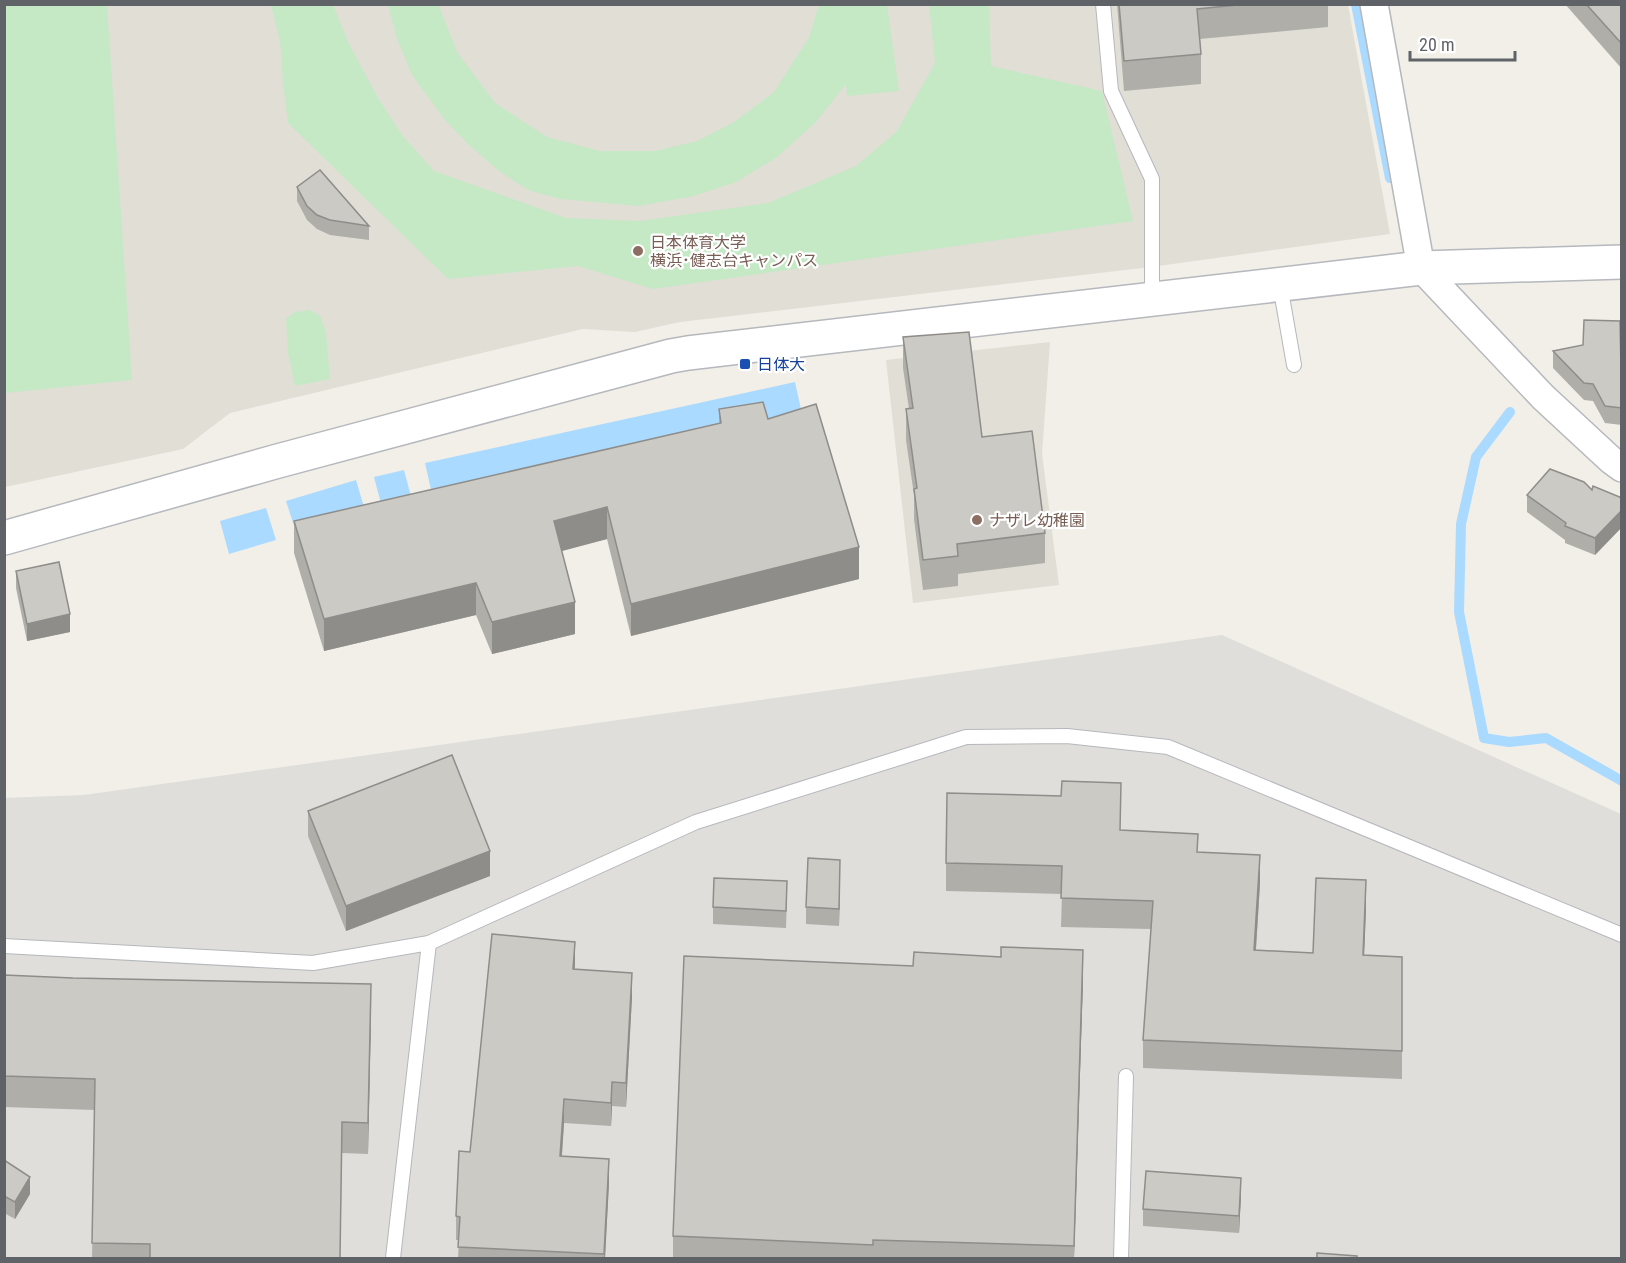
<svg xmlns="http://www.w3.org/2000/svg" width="1626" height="1263" font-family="'Roboto Condensed','Noto Sans JP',sans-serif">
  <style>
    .industrial { fill: #e0deda }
    .education { fill: #e1ded6 }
    .green { fill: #c5e8c5 }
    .water { fill: #aadaff }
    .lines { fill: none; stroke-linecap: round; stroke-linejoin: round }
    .stream { stroke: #aadaff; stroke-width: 10 }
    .service-casing { stroke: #b5b8bc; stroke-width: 16 }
    .minor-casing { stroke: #b5b8bc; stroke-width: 30 }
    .tertiary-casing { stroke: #b5b8bc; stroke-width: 36 }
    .service { stroke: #fff; stroke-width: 14 }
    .minor { stroke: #fff; stroke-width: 27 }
    .tertiary { stroke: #fff; stroke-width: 33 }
    .wall { fill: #afaea9 }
    .shaded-wall { fill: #8f8d8a }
    .building { fill: #cccac5; stroke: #8f8d8a; stroke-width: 1.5 }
    .education-dot { fill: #8d6e63; stroke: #fff; stroke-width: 2 }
    .transit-dot { fill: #1a4fb4; stroke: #fff; stroke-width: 2 }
    .labels { text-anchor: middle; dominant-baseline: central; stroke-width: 4.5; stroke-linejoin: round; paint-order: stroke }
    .education-label { font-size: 16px; fill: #785e54; stroke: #fff; text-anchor: start }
    .transit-label { font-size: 16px; fill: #164399; stroke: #fff; text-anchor: start }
  </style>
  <rect width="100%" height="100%" fill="#f1efe8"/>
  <!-- industrial -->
  <path class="industrial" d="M1222,635L1621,814V1258H5L4,798L84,795Z"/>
  <!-- education -->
  <g class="education">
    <path d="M5,5H1348L1390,234L1151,267L680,322L635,332L583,329L230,413L183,449L5,487Z"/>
    <path d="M1050,342L1042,454L1059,585L913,603L886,360Z"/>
  </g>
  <!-- green -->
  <g class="green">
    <path d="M4,5H107L132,380L5,393Z"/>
    <path d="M271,5H333L349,44L378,98L402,135L434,171L566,218L640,221L768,203L856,166L897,131L935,63L929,5H989L991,66L1102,91L1133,221L653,289L578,266L448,279L288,123L283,84L280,41Z"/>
    <path d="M388,5H439L442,14L457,52L495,103L547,137L600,151H655L697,141L734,122L774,92L809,37L819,5H887L899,91L847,96L846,84L816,122L777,157L736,182L694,196L639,206L560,199L528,190L499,171L468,144L444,119L412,75L397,39Z"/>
    <path d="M310,310L320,316L326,332L330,379L295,386L288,353L286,319L295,312Z"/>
  </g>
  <!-- water -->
  <g class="water">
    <path d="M795,382L804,423L434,503L425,463Z"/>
    <path d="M404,470L413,504L383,511L374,477Z"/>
    <path d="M356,480L366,514L297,535L286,501Z"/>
    <path d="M266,508L276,540L229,554L220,521Z"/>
  </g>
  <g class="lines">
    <!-- stream -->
    <g class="stream">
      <path d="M1356,4L1390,178"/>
      <path d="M1510,412L1476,457L1461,524L1459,612L1484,738L1509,742L1546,738L1622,781"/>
    </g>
    <!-- service casing -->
    <g class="service-casing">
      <g id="service">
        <path d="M1103,4L1111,91L1152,179V300"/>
        <path d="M1280,285L1294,365"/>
        <path d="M4,946L313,963L429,943L696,822L966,737L1067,736L1168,747L1622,935"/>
        <path d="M393,1258L429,943"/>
        <path d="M1121,1258L1126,1076"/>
      </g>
    </g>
    <!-- minor casing -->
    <g class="minor-casing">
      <path id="minor" d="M1374,4L1421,268L1543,397L1611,460L1622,468"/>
    </g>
    <!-- tertiary casing -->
    <g class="tertiary-casing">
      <path id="tertiary" d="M4,538L278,461L671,356L688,353L1421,268L1622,262"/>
    </g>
    <!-- service -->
    <use href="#service" class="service"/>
    <!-- minor -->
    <use href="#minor" class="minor"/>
    <!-- tertiary -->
    <use href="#tertiary" class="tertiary"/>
  </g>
  <!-- wall -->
  <g class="wall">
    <path d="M1117,4H1328V27L1200,39L1201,54V84L1124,91Z"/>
    <path d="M1565,4H1622V69Z"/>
    <path d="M297,187L369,226V240L330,235L317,229L307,220L297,201Z"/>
    <path d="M903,337L982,437L1045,533V563L958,574V586L923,590L914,519V495L906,440V409H909L903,368Z"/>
    <path d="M1553,351L1622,369V425L1605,423L1593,401L1584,400L1553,368Z"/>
    <path d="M719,409L768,419L859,579L631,636L607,539L562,551L575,634L492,654L476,615L324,651L294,553V521L719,423Z"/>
    <path d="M1592,490L1622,498V527L1595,555L1565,543V540L1527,512V495Z"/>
    <path d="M16,571L70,632L27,641L16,588Z"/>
    <path d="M308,811L490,876L346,931L308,836Z"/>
    <path d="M1120,830L1198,852L1260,883L1256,950L1313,953L1366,909L1364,955L1402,957V1079L1143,1068V1040L1151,929L1061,927L1062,894L946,891V863Z"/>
    <path d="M840,877L839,926L806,924V907Z"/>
    <path d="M787,898L786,928L713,924V907Z"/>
    <path d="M575,969L632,997L626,1107L612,1106L611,1126L564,1123L562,1156L609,1183L605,1258H458L459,1240H456V1216L470,1152Z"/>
    <path d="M4,975L371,1015L368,1154L342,1153L340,1258H92L95,1110L4,1107Z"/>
    <path d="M1083,981L1074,1258H673V1236Z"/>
    <path d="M4,1160L30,1194L15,1219L4,1213Z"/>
    <path d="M1241,1195L1239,1233L1143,1226V1209Z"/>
  </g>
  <!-- shaded-wall -->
  <g class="shaded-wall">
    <path d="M607,507V539L554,553V521Z"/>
    <path d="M1622,510V527L1595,555V538Z"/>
    <path d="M859,547V579L631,636V604Z"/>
    <path d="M476,583V615L324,651V619Z"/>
    <path d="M575,602V634L492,654V622Z"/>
    <path d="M70,614V632L27,641V624Z"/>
    <path d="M490,851V876L346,931V906Z"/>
    <path d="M1260,855V883L1254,978V950Z"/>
    <path d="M840,860V877L839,926V909Z"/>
    <path d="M1366,880V909L1363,983V955Z"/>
    <path d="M575,942V966L573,993V969Z"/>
    <path d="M1083,950V981L1074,1258V1246Z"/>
    <path d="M632,973V997L626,1107V1083Z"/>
    <path d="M371,984V1015L368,1154V1123Z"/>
    <path d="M612,1082V1106L611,1126V1103Z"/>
    <path d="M564,1099V1123L560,1180V1156Z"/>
    <path d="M609,1159V1183L605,1258H604Z"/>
    <path d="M30,1177V1194L15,1219V1202Z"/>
    <path d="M1241,1178V1195L1239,1233V1216Z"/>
  </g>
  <!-- building -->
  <g class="building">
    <path d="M1119,4H1247L1197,9L1201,54L1124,61Z"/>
    <path d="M1586,4H1622V44Z"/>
    <path d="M320,170L369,226L330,220L317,215L307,206L297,187Z"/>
    <path d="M1584,320L1620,321L1621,369H1622V408L1605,406L1593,384L1584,383L1553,351L1583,345Z"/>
    <path d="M969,332L982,437L1032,431L1045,533L957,544L958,556L923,560L914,489L917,488L906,409L913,408L903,337Z"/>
    <path d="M763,402L768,419L816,404L859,547L631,604L607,507L554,521L575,602L492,622L476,583L324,619L294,521L721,423L719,409Z"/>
    <path d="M1550,469L1584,482L1592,490L1593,486L1622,498V510L1595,538L1565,526L1566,523L1527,495Z"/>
    <path d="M59,562L70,614L27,624L16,571Z"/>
    <path d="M452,755L490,851L346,906L308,811Z"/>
    <path d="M1062,781L1121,783L1120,830L1198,834L1197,852L1260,855L1254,950L1313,953L1316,878L1366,880L1363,955L1402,957V1051L1143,1040L1153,901L1061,898L1062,866L946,863L947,793L1061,796Z"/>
    <path d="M808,858L840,860L839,909L806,907Z"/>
    <path d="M714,878L787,881L786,911L713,907Z"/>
    <path d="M492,934L575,942L573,969L632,973L626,1083L612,1082L611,1103L564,1099L560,1156L609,1159L604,1254L458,1247L460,1217L456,1216L459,1151L470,1152Z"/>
    <path d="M1001,947L1083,950L1074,1246L873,1240V1245L673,1236L684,956L913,966L914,952L1001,957Z"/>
    <path d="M4,975L73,978L371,984L368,1123L342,1122L340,1258H150V1244L92,1243L95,1079L4,1076Z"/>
    <path d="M4,1160L30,1177L15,1202L4,1196Z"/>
    <path d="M1146,1171L1241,1178L1239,1216L1143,1209Z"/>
    <path d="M1317,1253L1357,1256V1258H1317Z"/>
  </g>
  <!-- markers -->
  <g class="education-dot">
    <circle cx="638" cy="251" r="6"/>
    <circle cx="977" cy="520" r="6"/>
  </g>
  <rect class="transit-dot" x="739" y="358" width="12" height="12" rx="3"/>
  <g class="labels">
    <!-- education labels -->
    <g class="education-label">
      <text x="650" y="242">日本体育大学<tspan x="650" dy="18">横浜･健志台キャンパス</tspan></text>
      <text x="989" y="520">ナザレ幼稚園</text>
    </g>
    <!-- transit labels -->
    <g class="transit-label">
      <text x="757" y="364">日体大</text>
    </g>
  </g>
  <!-- border -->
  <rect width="1626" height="1263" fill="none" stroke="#5f6368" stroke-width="12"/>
  <!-- scale -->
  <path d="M1410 51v9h105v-9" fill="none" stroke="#5f6368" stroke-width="3"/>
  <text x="1419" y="51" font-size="18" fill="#5f6368" stroke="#ffffff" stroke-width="4.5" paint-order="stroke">20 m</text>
</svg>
